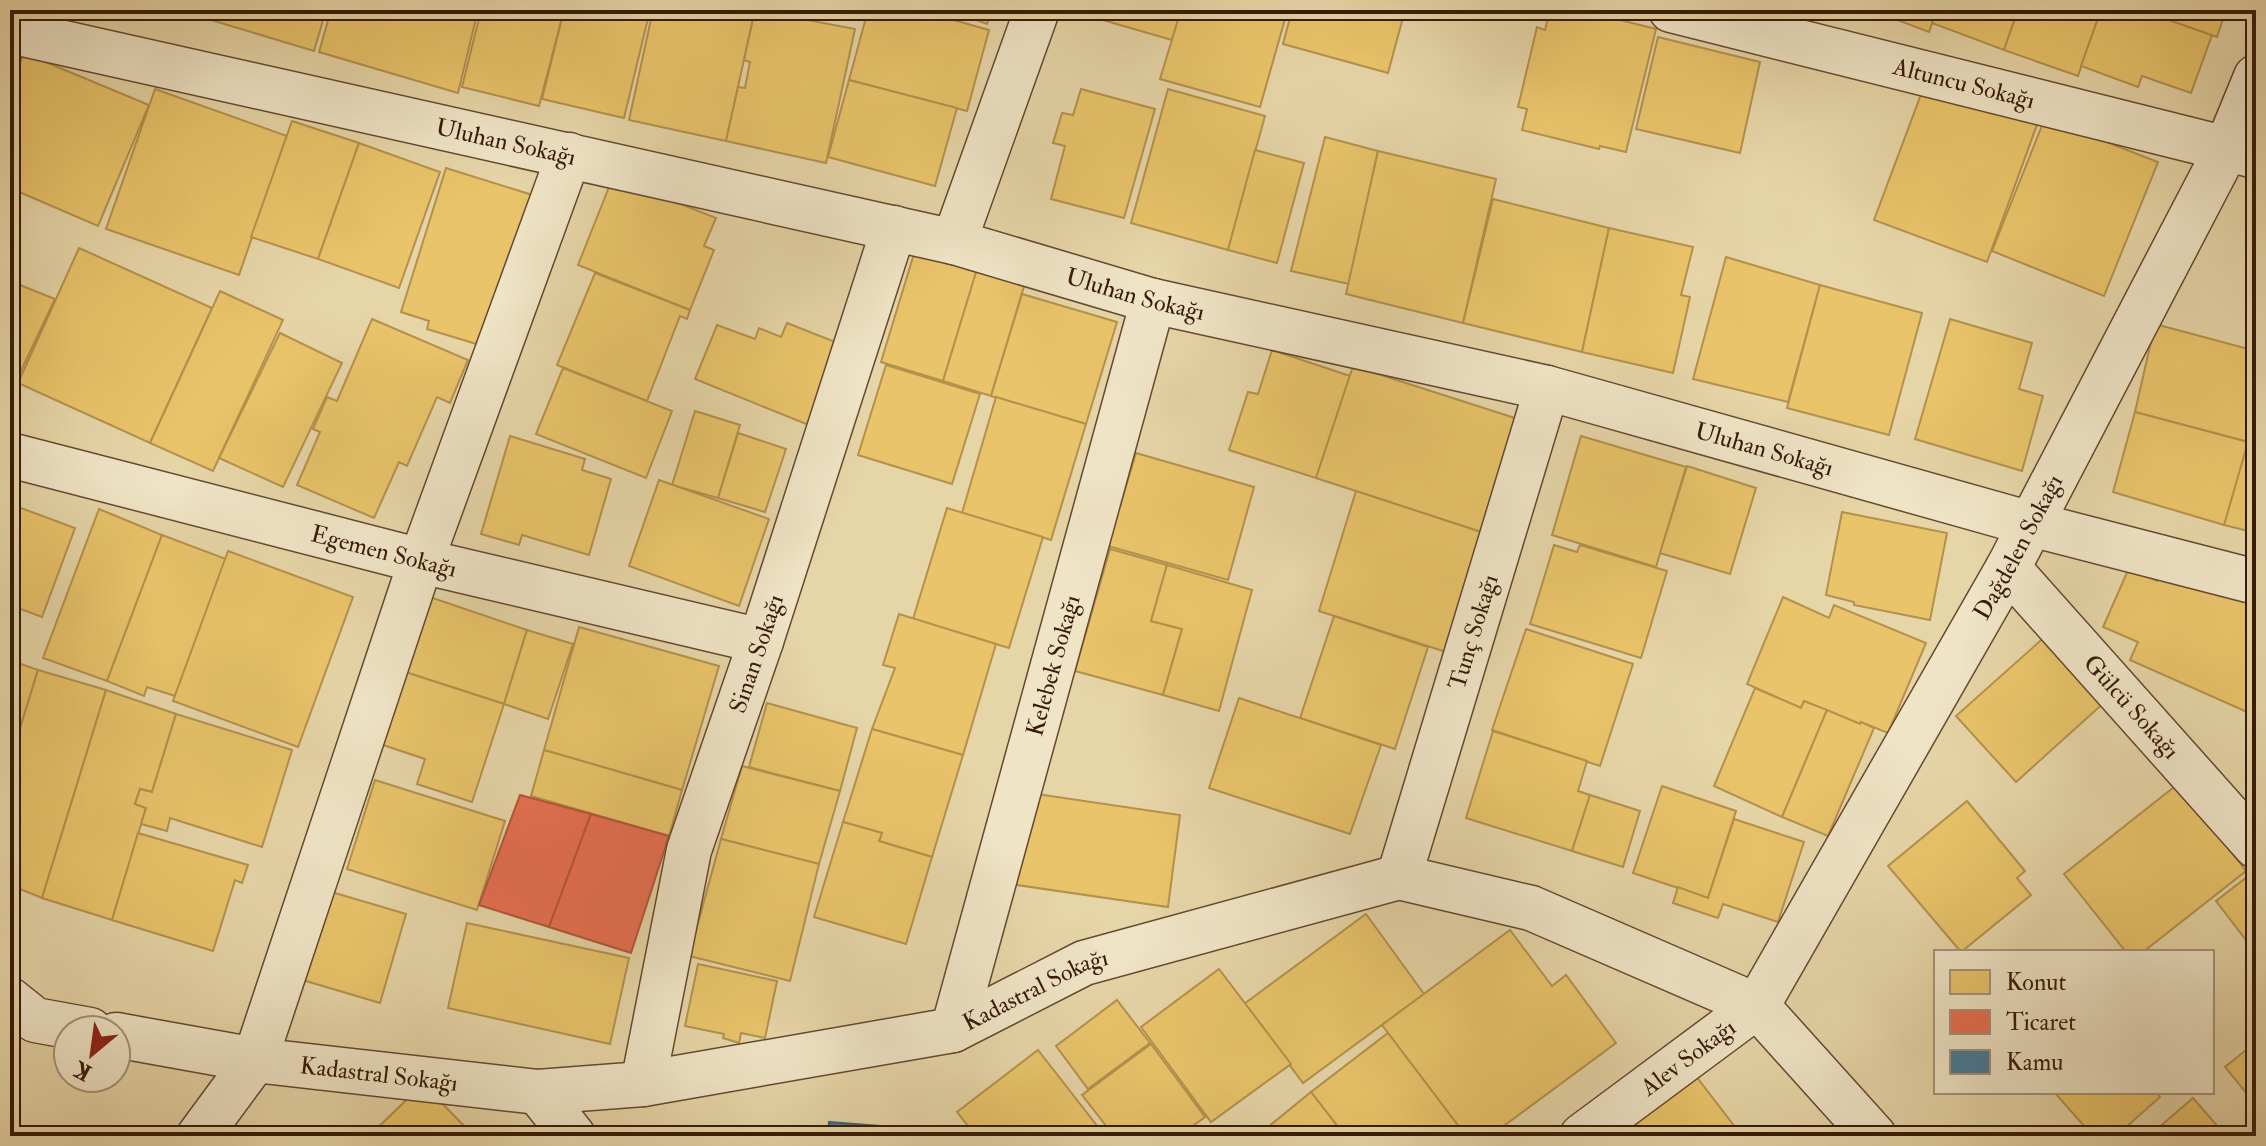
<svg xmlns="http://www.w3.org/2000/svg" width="2266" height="1146" font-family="'IM FELL Double Pica',serif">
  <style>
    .homes { fill: #e9c46a; stroke: #b4914d; stroke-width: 2 }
    .shops { fill: #e76f51; stroke: #b2563b; stroke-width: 2 }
    .public { fill: #457b9d; stroke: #415e71; stroke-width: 2 }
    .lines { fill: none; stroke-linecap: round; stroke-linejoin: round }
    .street-casing { stroke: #644930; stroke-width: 47 }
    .street { stroke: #efe4c6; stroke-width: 44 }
    .labels { text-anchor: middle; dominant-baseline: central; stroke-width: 8; stroke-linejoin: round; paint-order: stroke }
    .street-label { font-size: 24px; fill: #381a09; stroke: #efe4c6 }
  </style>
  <rect width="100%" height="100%" fill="#e6d5a7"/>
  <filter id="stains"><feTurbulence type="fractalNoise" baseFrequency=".0025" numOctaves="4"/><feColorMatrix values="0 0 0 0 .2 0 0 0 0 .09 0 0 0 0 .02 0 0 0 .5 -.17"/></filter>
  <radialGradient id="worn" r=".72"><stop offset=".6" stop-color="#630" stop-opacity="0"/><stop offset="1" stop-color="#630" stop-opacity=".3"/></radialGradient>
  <!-- homes -->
  <g class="homes">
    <path d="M178,10H326L314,51Z"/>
    <path d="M331,10H478L458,93L319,52Z"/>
    <path d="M481,10H564L539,106L462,87Z"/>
    <path d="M564,10H650L624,118L542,99Z"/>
    <path d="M653,10H755L726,141L629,120Z"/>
    <path d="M755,10L855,29L826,163L726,141L738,87L745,88L750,62L744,60Z"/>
    <path d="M868,10H918L989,30L967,111L849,80Z"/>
    <path d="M949,10H992L987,24Z"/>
    <path d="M1068,10H1181L1172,40Z"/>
    <path d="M1181,10H1279L1287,12L1260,107L1160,79Z"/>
    <path d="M1292,10H1405L1388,73L1283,44Z"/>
    <path d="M1550,10H1580L1656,29L1626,152L1600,146L1599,149L1522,130L1527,109L1518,107L1537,27L1545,30Z"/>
    <path d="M1894,10H1937L1929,32L1892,18Z"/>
    <path d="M1937,10H2018L2004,50L1932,23Z"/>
    <path d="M2018,10H2101L2078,76L2004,50Z"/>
    <path d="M2101,10H2141L2212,35L2191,93L2142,76L2138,87L2081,66Z"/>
    <path d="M2141,10H2226L2217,37Z"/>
    <path d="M1658,37L1760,62L1740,153L1636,129Z"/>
    <path d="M24,53L149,105L98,226L10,188V87Z"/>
    <path d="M849,80L957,108L935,186L828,157Z"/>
    <path d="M1926,81L2038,122L1987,262L1874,220Z"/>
    <path d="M155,89L287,136L239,275L106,229Z"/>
    <path d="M1081,89L1155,109L1124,218L1051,199L1065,146L1053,143L1062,113L1073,115Z"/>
    <path d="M1168,89L1265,116L1228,250L1131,223Z"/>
    <path d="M2045,118L2158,162L2104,296L1992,251Z"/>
    <path d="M292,121L359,143L318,259L251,237Z"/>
    <path d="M1325,137L1378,151L1349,284L1291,271Z"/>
    <path d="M359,143L440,172L399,288L318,259Z"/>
    <path d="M1255,150L1304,163L1277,263L1228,250Z"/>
    <path d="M1378,151L1496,179L1463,323L1346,294Z"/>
    <path d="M446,168L542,198L483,346L427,329L429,321L401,312Z"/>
    <path d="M613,177L716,218L704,246L714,250L690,310L578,265Z"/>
    <path d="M1493,199L1609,228L1582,352L1463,323Z"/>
    <path d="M1609,228L1693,247L1681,295L1690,297L1673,373L1582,352Z"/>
    <path d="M916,247L978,266L943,381L881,362Z"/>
    <path d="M79,248L212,308L150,443L18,383Z"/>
    <path d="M1726,257L1820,285L1788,402L1693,379Z"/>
    <path d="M977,269L1025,283L991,396L943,381Z"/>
    <path d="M595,273L690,310L687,319L680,316L647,401L557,365Z"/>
    <path d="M10,281L55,299L10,394Z"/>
    <path d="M1820,285L1922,313L1889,435L1787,408Z"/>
    <path d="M220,291L283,320L213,471L150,443Z"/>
    <path d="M1022,294L1117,322L1086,424L991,396Z"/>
    <path d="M372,319L468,360L450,403L437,397L407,466L399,462L374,518L297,485L320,432L313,429L327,397L337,401Z"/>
    <path d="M1950,319L2032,343L2019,389L2043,396L2022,471L1915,439Z"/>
    <path d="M787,323L843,345L811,426L695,379L717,325L755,339L759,328L781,337Z"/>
    <path d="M2155,324L2256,351V409L2248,442L2135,412Z"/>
    <path d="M280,333L342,363L283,487L219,458Z"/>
    <path d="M1272,350L1350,376L1316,478L1229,450L1248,392L1258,394Z"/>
    <path d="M886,365L980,394L952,484L858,455Z"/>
    <path d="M1353,366L1521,420L1484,533L1316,478Z"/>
    <path d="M563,368L672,411L646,478L536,434Z"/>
    <path d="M996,397L1086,424L1051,540L962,513Z"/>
    <path d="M2256,409V533L2224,525Z"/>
    <path d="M695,411L740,425L718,498L672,485Z"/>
    <path d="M2135,412L2248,442L2224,525L2113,492Z"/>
    <path d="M738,433L786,449L765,512L718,498Z"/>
    <path d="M510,436L585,459L582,470L611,479L589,555L522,535L519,545L481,534Z"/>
    <path d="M1581,436L1686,467L1656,567L1552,535Z"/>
    <path d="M1136,453L1254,487L1228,580L1108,546Z"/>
    <path d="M1687,466L1756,488L1730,574L1660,553Z"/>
    <path d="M659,480L769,519L739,606L629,566Z"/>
    <path d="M1356,491L1484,533L1446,652L1319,611Z"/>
    <path d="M10,504L75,528L42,617L10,605Z"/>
    <path d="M947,508L1043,537L1009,648L913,619Z"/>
    <path d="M99,509L162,535L107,681L43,658Z"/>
    <path d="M1842,512L1947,533L1930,620L1854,605V602L1826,595Z"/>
    <path d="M162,535L226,559L175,696L147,687L144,696L107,681Z"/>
    <path d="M1554,545L1577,552L1580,545L1667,571L1641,658L1530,624Z"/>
    <path d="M1110,549L1167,565L1151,621L1182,629L1163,695L1075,671Z"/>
    <path d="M228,551L353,597L298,747L173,701Z"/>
    <path d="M1167,565L1252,590L1219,711L1163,695L1182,629L1151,621Z"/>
    <path d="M2164,565L2256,606V716L2130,660L2138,642L2103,627L2129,568L2157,581Z"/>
    <path d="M421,594L527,630L504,704L396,669Z"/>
    <path d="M1783,597L1829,618L1834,605L1926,643L1888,733L1861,722L1860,724L1804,701L1801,708L1747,684Z"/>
    <path d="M899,614L996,644L963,755L872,729L895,668L883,665Z"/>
    <path d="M1334,616L1428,647L1395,749L1300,718Z"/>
    <path d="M2057,626L2117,691L2016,782L1956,716Z"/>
    <path d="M579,627L719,666L682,790L544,750Z"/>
    <path d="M1526,629L1633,664L1600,766L1492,730Z"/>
    <path d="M527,630L573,644L548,719L504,704Z"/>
    <path d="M10,660L38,670L10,761Z"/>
    <path d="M396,669L504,704L472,802L417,784L425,759L374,742Z"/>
    <path d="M38,670L106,690L42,898L10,885V761Z"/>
    <path d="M1755,688L1801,708L1804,701L1827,710L1782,817L1714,786Z"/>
    <path d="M106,690L176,714L152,792L140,789L135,804L146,808L112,920L42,898Z"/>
    <path d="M1239,698L1381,745L1350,834L1209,788Z"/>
    <path d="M767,703L857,728L840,791L749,767Z"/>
    <path d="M1827,710L1860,724L1861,722L1874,728L1828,836L1782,817Z"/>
    <path d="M176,714L292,750L262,847L170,818L167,831L141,824L146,808L135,804L140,789L152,792Z"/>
    <path d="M872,729L963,755L932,857L879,841L882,833L843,822Z"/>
    <path d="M1493,731L1587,761L1578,791L1590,795L1572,851L1466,818Z"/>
    <path d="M544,750L682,790L669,836L531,796Z"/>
    <path d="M742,766L840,791L819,864L721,839Z"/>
    <path d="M375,780L505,821L477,910L347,869Z"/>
    <path d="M2178,784L2246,871L2143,952H2126L2064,874Z"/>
    <path d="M1662,786L1736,811L1708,898L1633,873Z"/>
    <path d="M1023,792L1180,815L1168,907L1010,884Z"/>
    <path d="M1590,795L1640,811L1623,867L1572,851Z"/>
    <path d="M1967,801L2025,871L2017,878L2031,895L1961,952L1888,866Z"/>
    <path d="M1734,819L1804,842L1778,922L1723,904L1718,918L1673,903L1678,887L1708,898Z"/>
    <path d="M843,822L882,833L879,841L932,857L906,944L814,917Z"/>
    <path d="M138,833L248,865L242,883L235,880L213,951L112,920Z"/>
    <path d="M721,839L819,864L790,981L689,956Z"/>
    <path d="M2256,870V953L2216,901Z"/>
    <path d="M325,890L406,914L380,1003L299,979Z"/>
    <path d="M1366,914L1424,994L1303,1083L1244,1004Z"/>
    <path d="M467,923L629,958L610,1044L448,1008Z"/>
    <path d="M1510,930L1552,986L1566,975L1616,1043L1490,1136H1466L1382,1025Z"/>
    <path d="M698,964L777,981L765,1038L741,1033L739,1043L723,1038L724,1034L685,1026Z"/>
    <path d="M1219,969L1291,1064L1211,1122L1141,1027Z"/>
    <path d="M1117,1000L1150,1043L1088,1089L1056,1046Z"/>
    <path d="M1388,1033L1466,1136H1345L1311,1092Z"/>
    <path d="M2256,1042V1105L2225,1067Z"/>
    <path d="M1151,1044L1205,1117L1179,1136H1127L1123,1131L1114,1136L1082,1095Z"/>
    <path d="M1038,1050L1105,1136H976L957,1112Z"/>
    <path d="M1692,1071L1742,1136H1607Z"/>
    <path d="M423,1084L474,1136H369Z"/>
    <path d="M1311,1092L1345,1136H1257Z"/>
    <path d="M2054,1092H2156L2160,1097L2116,1136H2093Z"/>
    <path d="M2193,1098L2226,1136H2149Z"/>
  </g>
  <!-- shops -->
  <g class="shops">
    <path d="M520,795L591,814L549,927L479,905Z"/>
    <path d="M591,814L669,836L631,953L549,927Z"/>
  </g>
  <!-- public -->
  <path class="public" d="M829,1122L945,1131L944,1136H828Z"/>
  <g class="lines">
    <!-- street casing -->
    <g class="street-casing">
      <g id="street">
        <path id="s1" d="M1671,10L2251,155"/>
        <path id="s2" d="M10,31L954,242L1153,301L1547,388L2031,524L2256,582"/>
        <path d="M954,242L1037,10"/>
        <path id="s3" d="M10,455L421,561L761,641"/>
        <path id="s4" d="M2008,568L2256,846"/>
        <path id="s5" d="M1399,877L1547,388"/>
        <path d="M10,1000L35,1020L90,1030"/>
        <path id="s6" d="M953,1030L1153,301"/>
        <path id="s7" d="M116,1035L255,1060L538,1092L643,1084L953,1030L1084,963L1399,877L1531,908L1757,1006L1874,1136"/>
        <path id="s8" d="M643,1084L689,850L761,641L894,228"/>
        <path d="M538,1092L573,1136"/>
        <path d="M199,1136L255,1060L421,561L569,155"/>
        <path id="s9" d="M1582,1136L1757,1006L2008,568L2226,150L2256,77"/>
      </g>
    </g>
    <!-- street -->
    <use href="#street" class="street"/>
  </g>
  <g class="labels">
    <!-- street labels -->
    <g class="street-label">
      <text stroke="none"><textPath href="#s1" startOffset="302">Altuncu Sokağı</textPath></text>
      <text stroke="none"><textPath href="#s2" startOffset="508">Uluhan Sokağı</textPath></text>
      <text stroke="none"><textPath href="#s2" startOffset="1156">Uluhan Sokağı</textPath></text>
      <text stroke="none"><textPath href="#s2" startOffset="1804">Uluhan Sokağı</textPath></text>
      <text stroke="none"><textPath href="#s9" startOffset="746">Dağdelen Sokağı</textPath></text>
      <text stroke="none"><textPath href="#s3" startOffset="386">Egemen Sokağı</textPath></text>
      <text stroke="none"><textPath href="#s5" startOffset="256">Tunç Sokağı</textPath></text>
      <text stroke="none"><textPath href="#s8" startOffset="446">Sinan Sokağı</textPath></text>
      <text stroke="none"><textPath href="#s6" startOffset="378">Kelebek Sokağı</textPath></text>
      <text stroke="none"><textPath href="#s4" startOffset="186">Gülcü Sokağı</textPath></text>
      <text stroke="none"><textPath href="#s7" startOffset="938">Kadastral Sokağı</textPath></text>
      <text stroke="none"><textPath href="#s9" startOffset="132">Alev Sokağı</textPath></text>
      <text stroke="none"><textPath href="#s7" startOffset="266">Kadastral Sokağı</textPath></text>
    </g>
  </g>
  <!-- margin -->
  <rect width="2266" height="1146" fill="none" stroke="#e6d5a7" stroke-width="40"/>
  <rect x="12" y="12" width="2242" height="1122" fill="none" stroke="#381a09" stroke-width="4"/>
  <rect x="20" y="20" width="2226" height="1106" fill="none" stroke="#381a09" stroke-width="2"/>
  <!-- legend -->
  <rect x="1934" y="950" width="280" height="144" fill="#efe4c6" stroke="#a6937a" stroke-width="2"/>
  <rect x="1950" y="970" width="40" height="24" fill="#e9c46a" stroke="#a6937a" stroke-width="2"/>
  <text x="2006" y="990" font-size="24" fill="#381a09">Konut</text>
  <rect x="1950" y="1010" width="40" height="24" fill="#e76f51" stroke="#a6937a" stroke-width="2"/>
  <text x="2006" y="1030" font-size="24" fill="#381a09">Ticaret</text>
  <rect x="1950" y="1050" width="40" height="24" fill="#457b9d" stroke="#a6937a" stroke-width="2"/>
  <text x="2006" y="1070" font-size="24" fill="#381a09">Kamu</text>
  <!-- north arrow -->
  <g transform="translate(92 1054) rotate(209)"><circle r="38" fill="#efe4c6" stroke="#a6937a" stroke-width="2"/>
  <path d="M0-6L14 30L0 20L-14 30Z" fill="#8f2418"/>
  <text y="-12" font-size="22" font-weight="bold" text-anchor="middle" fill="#381a09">K</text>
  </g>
  <rect width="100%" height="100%" filter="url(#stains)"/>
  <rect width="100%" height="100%" fill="url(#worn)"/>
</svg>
